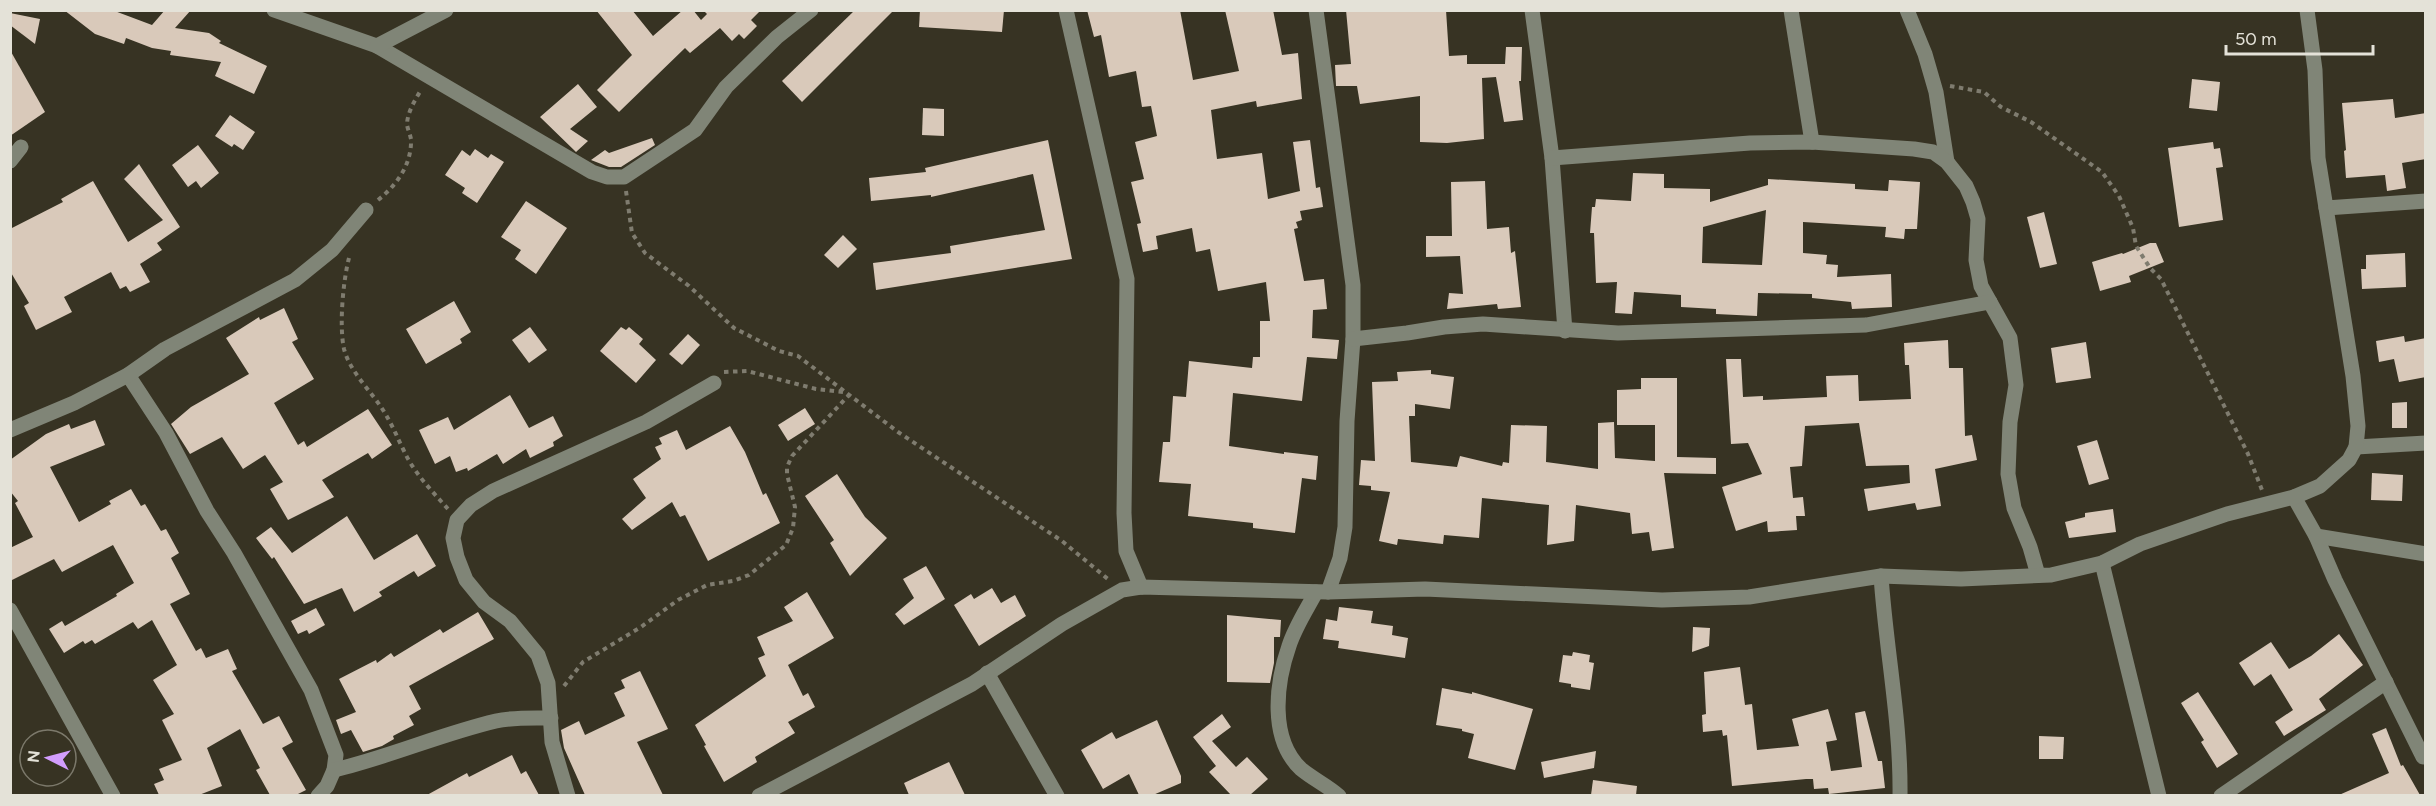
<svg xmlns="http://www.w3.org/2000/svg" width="2436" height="806" font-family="Figtree,sans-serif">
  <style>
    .building { fill: #d9c9ba; fill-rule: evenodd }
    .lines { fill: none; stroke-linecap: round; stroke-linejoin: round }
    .path { stroke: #7f7c6f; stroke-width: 4; stroke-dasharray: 4.5 4.5; stroke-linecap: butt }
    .minor { stroke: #808577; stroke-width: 15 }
  </style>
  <rect width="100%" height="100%" fill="#373323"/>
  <!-- building -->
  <g class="building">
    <path d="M64,10H112L152,25L165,10H191L175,28L209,33L221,41L219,43L267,66L254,94L215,76L221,62L170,55L171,51L152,48L126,38L124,44L95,34Z"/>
    <path d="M596,10H632L653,36L683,10H693L701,20L707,14L703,10H761L751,20L757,26L744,39L739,34L732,41L720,28L690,53L685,48L619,112L597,90L632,55Z"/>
    <path d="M855,10H894L802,102L782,81Z"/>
    <path d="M920,10H1004L1002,32L919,27Z"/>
    <path d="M1087,10H1180L1193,80L1239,71L1225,10H1273L1282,55L1298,53L1302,99L1257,107L1256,101L1211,110L1217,159L1262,153L1268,199L1300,191L1293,142L1310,140L1316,188L1320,187L1323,207L1300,211L1302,220L1296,222L1298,228L1294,229L1304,281L1324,279L1327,309L1313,310L1312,338L1339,340L1337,359L1307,357L1302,401L1233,393L1229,446L1284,454V452L1318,456L1316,480L1302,478L1295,533L1253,528V523L1188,516L1191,484L1159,482L1163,442H1170L1173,396L1186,397L1189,361L1252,368L1253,357H1260V321H1270L1266,282L1218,291L1210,249L1196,252L1192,228L1156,236L1158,249L1143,252L1137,224L1141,223L1131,182L1144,179L1135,142L1157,136L1151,106L1142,107L1136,71L1109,77L1101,35L1094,37Z"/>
    <path d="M1346,10H1446L1449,56L1467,55V64H1505L1506,47H1522L1521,81H1519L1523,120L1504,122L1496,77L1482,78L1484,139L1447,143L1420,142V96L1360,104L1357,86H1336L1335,65L1351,64Z"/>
    <path d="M10,13L40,19L35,44L10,25Z"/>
    <path d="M10,50L45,112L10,136Z"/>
    <path d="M2192,79L2220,82L2217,111L2189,108Z"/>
    <path d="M578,84L597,107L570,129L588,141L576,152L540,117Z"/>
    <path d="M2393,99L2395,118L2426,113V159L2402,163L2406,188L2387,191L2385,175L2346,178L2344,151L2346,150L2342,103Z"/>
    <path d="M923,108L944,109V136L922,135Z"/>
    <path d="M230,115L255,132L243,150L234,144L232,147L215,136Z"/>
    <path d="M652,138L655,145L621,167H609L591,160L605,150L609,153Z"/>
    <path d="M1048,140L1072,259L876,290L873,263L951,253L950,246L1045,230L1033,174L931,197V195L871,201L869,178L926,172L925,168Z"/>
    <path d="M2213,142L2214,149L2220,148L2223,167L2216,168L2223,220L2179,227L2168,148Z"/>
    <path d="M198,145L219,173L201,188L196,181L188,187L172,165Z"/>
    <path d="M475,149L488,158L491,154L504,162L477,203L462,193L465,188L445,175L462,150L470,156Z"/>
    <path d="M139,164L180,227L157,243L162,250L140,264L150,282L130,292L126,286L120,289L111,272L64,297L72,312L36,330L24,306L29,303L10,271V229L63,202L61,199L93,181L128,242L163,220L124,179Z"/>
    <path d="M1633,173L1664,174V188L1710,189V202L1768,185V179L1855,184V189L1888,191L1889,180L1920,182L1917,229H1905L1904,239L1885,237L1886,227L1803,222V253L1827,255L1826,264L1838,265L1837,277L1891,274L1892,307L1852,309L1851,302L1812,298V294L1758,293L1757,316L1716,314V309L1681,307V295L1634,292L1632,314L1615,313L1617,282L1596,283L1594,233H1590L1592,207H1595L1596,199L1631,201ZM1766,210L1762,265L1702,263L1703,227Z"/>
    <path d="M1485,181L1487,229L1509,227L1511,253L1515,251L1521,307L1498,309L1497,304L1447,309L1449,293L1463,294L1460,256L1426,257V236H1452L1451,182Z"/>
    <path d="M526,201L567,228L536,274L515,259L521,250L501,237Z"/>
    <path d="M2044,212L2057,264L2040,268L2027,217Z"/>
    <path d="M843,235L857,249L838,268L824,255Z"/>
    <path d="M2150,243H2156L2164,262L2129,276L2131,282L2100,291L2092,262L2122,253L2123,254Z"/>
    <path d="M2405,253L2406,287L2362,289L2361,269H2366V255Z"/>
    <path d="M454,301L471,332L460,339L462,343L426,364L406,329Z"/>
    <path d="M284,308L298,339L292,342L314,379L274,403L298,445L304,441L307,447L368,409L392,445L372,459L368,453L322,480L334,497L288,520L270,489L283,482L265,455L243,469L222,437L190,454L171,424L191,407L249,374L226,338L259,317L260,320Z"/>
    <path d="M530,327L547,350L529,363L512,340Z"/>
    <path d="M621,327L626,330L629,327L643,339L639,344L656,360L636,383L600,351Z"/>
    <path d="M688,334L700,345L682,365L669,354Z"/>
    <path d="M2404,336L2405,342L2426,338V377L2399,382L2394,359L2379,362L2376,341Z"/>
    <path d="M1948,340L1949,368H1963L1965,436L1972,435L1977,460L1935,469L1941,506L1917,510L1915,503L1868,511L1864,489L1910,483L1909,465L1866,466L1859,423L1805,426L1802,466L1790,467L1793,498L1803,497L1805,516H1796L1797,530L1768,532L1767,521L1736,531L1722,487L1762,474L1748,443L1731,444L1726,359H1741L1743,397L1763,396V400L1827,397L1826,376L1858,375L1859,401L1911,399L1909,365H1905L1904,343Z"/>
    <path d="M2086,342L2091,378L2056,383L2051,348Z"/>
    <path d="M1431,370V374L1454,377L1450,409L1415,404V416H1409L1411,462L1457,467L1460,456L1502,466L1503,462L1509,463L1511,425L1547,426L1546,462L1598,469V423L1614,422L1615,458L1655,461V425H1617V390L1641,389V378H1677V457L1716,458V474L1664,473L1674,548L1652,551L1649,532L1632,534L1630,513L1576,505L1574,541L1547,545L1549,505L1482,498L1479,538L1444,535L1443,544L1398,539L1397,545L1379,541L1390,492L1371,490V486L1359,485L1361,460L1375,461L1372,382L1398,381L1397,372Z"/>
    <path d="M510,395L529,428L553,416L563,436L553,442L554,446L530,458L526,449L503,464L497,454L468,471L467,468L456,472L450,456L435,464L419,430L448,417L454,430Z"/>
    <path d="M2407,402V428H2392V403Z"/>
    <path d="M805,408L815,424L788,441L778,425Z"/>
    <path d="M95,420L105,445L50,467L79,522L111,504L109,501L131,489L141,506L145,504L161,531L166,529L179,553L171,558L190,594L170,604L196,651L201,648L206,658L228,649L237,669L232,671L263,724L279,716L293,742L282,748L306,790L296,795H270L256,770L260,768L240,729L207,748L222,786L199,795H159L154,784L164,780L159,769L182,760L162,720L174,714L153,680L177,665L152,620L138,629L133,622L95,644L92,640L85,644L83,641L64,653L49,629L62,621L65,626L117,596L116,594L134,583L113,545L62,572L54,559L10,581V548L33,537L15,503L18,501L10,491V460L46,434L69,424L71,429Z"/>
    <path d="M730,426L745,452L763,495L766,493L780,523L708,561L685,515L680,517L672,502L632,530L622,519L646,498L633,479L661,459L655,447L662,444L659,438L677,430L686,450Z"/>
    <path d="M2097,440L2109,479L2089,485L2077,446Z"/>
    <path d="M2372,473L2403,475L2402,501L2371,500Z"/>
    <path d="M837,474L865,517L887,538L850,576L830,543L834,540L805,496Z"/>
    <path d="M2113,509L2116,532L2069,538L2065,522L2085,517V513Z"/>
    <path d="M347,516L374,560L417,534L436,566L418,577L414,571L379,592L382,596L354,612L342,588L304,604L274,557L272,559L256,538L271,527L292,553Z"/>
    <path d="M926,566L945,599L904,625L895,614L914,598L903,579Z"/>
    <path d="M992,588L1001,603L1015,595L1026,616L979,646L954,605L971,594L974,599Z"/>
    <path d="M807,592L834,638L788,665L803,696L808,693L815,707L788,722L795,733L755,757L757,762L724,782L704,746L706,745L695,725L766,676L758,658L765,655L757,637L793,621L784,607Z"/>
    <path d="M1339,607L1373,611L1371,623L1393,626L1392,635L1408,638L1405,658L1338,648L1339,641L1323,639L1326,619L1337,621Z"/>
    <path d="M316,608L325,625L309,634L307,630L298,634L291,621Z"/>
    <path d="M478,612L494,639L409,686L421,709L409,716L414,725L393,736L394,739L382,746L363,752L351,730L341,734L336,720L356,712L339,679L376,660L377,663L391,653L394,657L440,629L443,633Z"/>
    <path d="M1227,615L1281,620L1280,637H1274V663L1270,683L1227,682Z"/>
    <path d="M1693,627L1710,628L1709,646L1692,652Z"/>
    <path d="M2339,634L2363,665L2319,699L2326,710L2284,736L2275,722L2293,710L2271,674L2254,686L2239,663L2271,642L2289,669L2311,656Z"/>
    <path d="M1573,652L1590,655L1589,662L1594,663L1590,690L1571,687V684L1559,682L1563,655L1572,656Z"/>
    <path d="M1740,667L1745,705L1752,704L1757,750L1799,746L1792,719L1828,709L1837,740L1826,742L1831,771L1862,767L1855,713L1865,711L1878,761H1882L1885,788L1829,794L1828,788L1814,789L1813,779H1806L1732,786L1727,735L1723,736L1722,730L1703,732L1702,715L1706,714L1704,672Z"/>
    <path d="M640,671L668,729L637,742L663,795H585L564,748L561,730L579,721L585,735L625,716L614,693L625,688L621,680Z"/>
    <path d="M1442,688L1472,694V692L1533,709L1515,770L1468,758L1474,734L1462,731V729L1436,725Z"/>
    <path d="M2198,692L2238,754L2217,768L2201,742L2204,740L2181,703Z"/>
    <path d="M1222,714L1231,727L1212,741L1236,767L1247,757L1268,779L1250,795H1231L1209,772L1216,766L1193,737Z"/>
    <path d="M1157,720L1181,776V783L1153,795H1139L1129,774L1103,789L1081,750L1112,732L1116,739Z"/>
    <path d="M2386,728L2401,766L2403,765L2420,795H2339L2389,773L2372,734Z"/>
    <path d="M2039,736L2064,737L2063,759H2039Z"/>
    <path d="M1596,751L1594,768L1544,778L1541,762Z"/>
    <path d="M512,755L521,774L526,771L539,795H427L467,773L469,777Z"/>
    <path d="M949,762L965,795H909L904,783Z"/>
    <path d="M1593,780L1637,786L1636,795H1591Z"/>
  </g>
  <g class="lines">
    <!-- path -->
    <g class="path">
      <path d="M1950,86L1984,92L2001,107L2031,122L2102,172L2119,196L2133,228L2136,246L2150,268L2161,279L2248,454L2262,490"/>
      <path d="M626,191L632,233L645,253L689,286L734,328L779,351L798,356L898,432L1062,541L1109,580"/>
      <path d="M378,200C397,185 412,164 411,139C410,134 408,130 407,125C407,113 415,100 421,90"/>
      <path d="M349,258C343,281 339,326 344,349C350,372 371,391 383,410C392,424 397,437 404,451C414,473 432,491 448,509"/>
      <path d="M724,372L747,371L816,389L843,392"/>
      <path d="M564,686L583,662L641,627L678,600L707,585L733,581L749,575L786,545L793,528L795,507L787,474V467L792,456L848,396"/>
    </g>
    <!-- minor -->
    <g class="minor">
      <path d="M274,10L377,46L592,172L607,177H624L695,130L726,87L777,37L811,10"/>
      <path d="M1066,10L1127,279L1124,513L1126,551L1141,587"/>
      <path d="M1316,10L1353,285V339L1347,421L1345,527L1340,558L1328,592"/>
      <path d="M1532,10L1552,158L1565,331"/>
      <path d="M1791,10L1812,142"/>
      <path d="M1907,10L1925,54L1936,92L1947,162"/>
      <path d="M377,46L446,10"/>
      <path d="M1552,158L1750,143L1812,142L1914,149L1933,152L1947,162L1966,186L1973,202L1978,219L1976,260L1981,286L2010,338L2016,385L2010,422L2008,474L2014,508L2030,547L2038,575"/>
      <path d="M10,161L21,147"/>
      <path d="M2326,208L2426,201"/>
      <path d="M1353,339L1407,333L1444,327L1483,324L1618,333L1866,325L1990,302"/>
      <path d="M128,375L166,433L207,511L234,553L311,690L336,755L334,770L327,786L318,796"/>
      <path d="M10,430L74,403L128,375L165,349L295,280L332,250L366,210"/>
      <path d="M2356,447L2426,443"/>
      <path d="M2294,497L2316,536L2335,580L2423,757"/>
      <path d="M2316,536L2426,554"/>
      <path d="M2102,563L2159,796"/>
      <path d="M1881,576C1886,650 1901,722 1900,796"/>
      <path d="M1316,592C1307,609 1295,627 1289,646C1276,683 1269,739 1301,769C1313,779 1328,786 1339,796"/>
      <path d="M10,610L113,796"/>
      <path d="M987,673L1057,796"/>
      <path d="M334,770C389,757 441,734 496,721C513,717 533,718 551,718"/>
      <path d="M568,796L552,742L548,683L538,655L510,621L484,602L466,580L457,557L453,538L457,520L471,505L493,491L646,422L714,383"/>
      <path d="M759,796L972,684L1062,624L1122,590L1141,587L1328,592L1425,589L1662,600L1749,597L1881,576L1961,579L2051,575L2102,563L2140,544L2227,514L2294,497L2320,486L2349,460L2356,447L2358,426L2353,376L2318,158L2315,70L2307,10"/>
      <path d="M2221,796L2386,682"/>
    </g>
  </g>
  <!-- border -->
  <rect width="2436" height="806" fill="none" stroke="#e4e2d8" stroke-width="24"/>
  <!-- north arrow -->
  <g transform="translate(48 758) rotate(276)"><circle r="28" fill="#373323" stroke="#7c796b" stroke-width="1.5"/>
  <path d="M0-4.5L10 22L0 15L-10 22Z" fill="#d29dfd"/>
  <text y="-9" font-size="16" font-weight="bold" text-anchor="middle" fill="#e4e2d8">N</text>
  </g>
  <!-- scale -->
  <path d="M2226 45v9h147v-9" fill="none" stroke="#e4e2d8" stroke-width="3"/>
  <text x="2235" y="45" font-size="18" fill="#e4e2d8" stroke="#373323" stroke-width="4.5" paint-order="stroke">50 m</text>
</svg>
